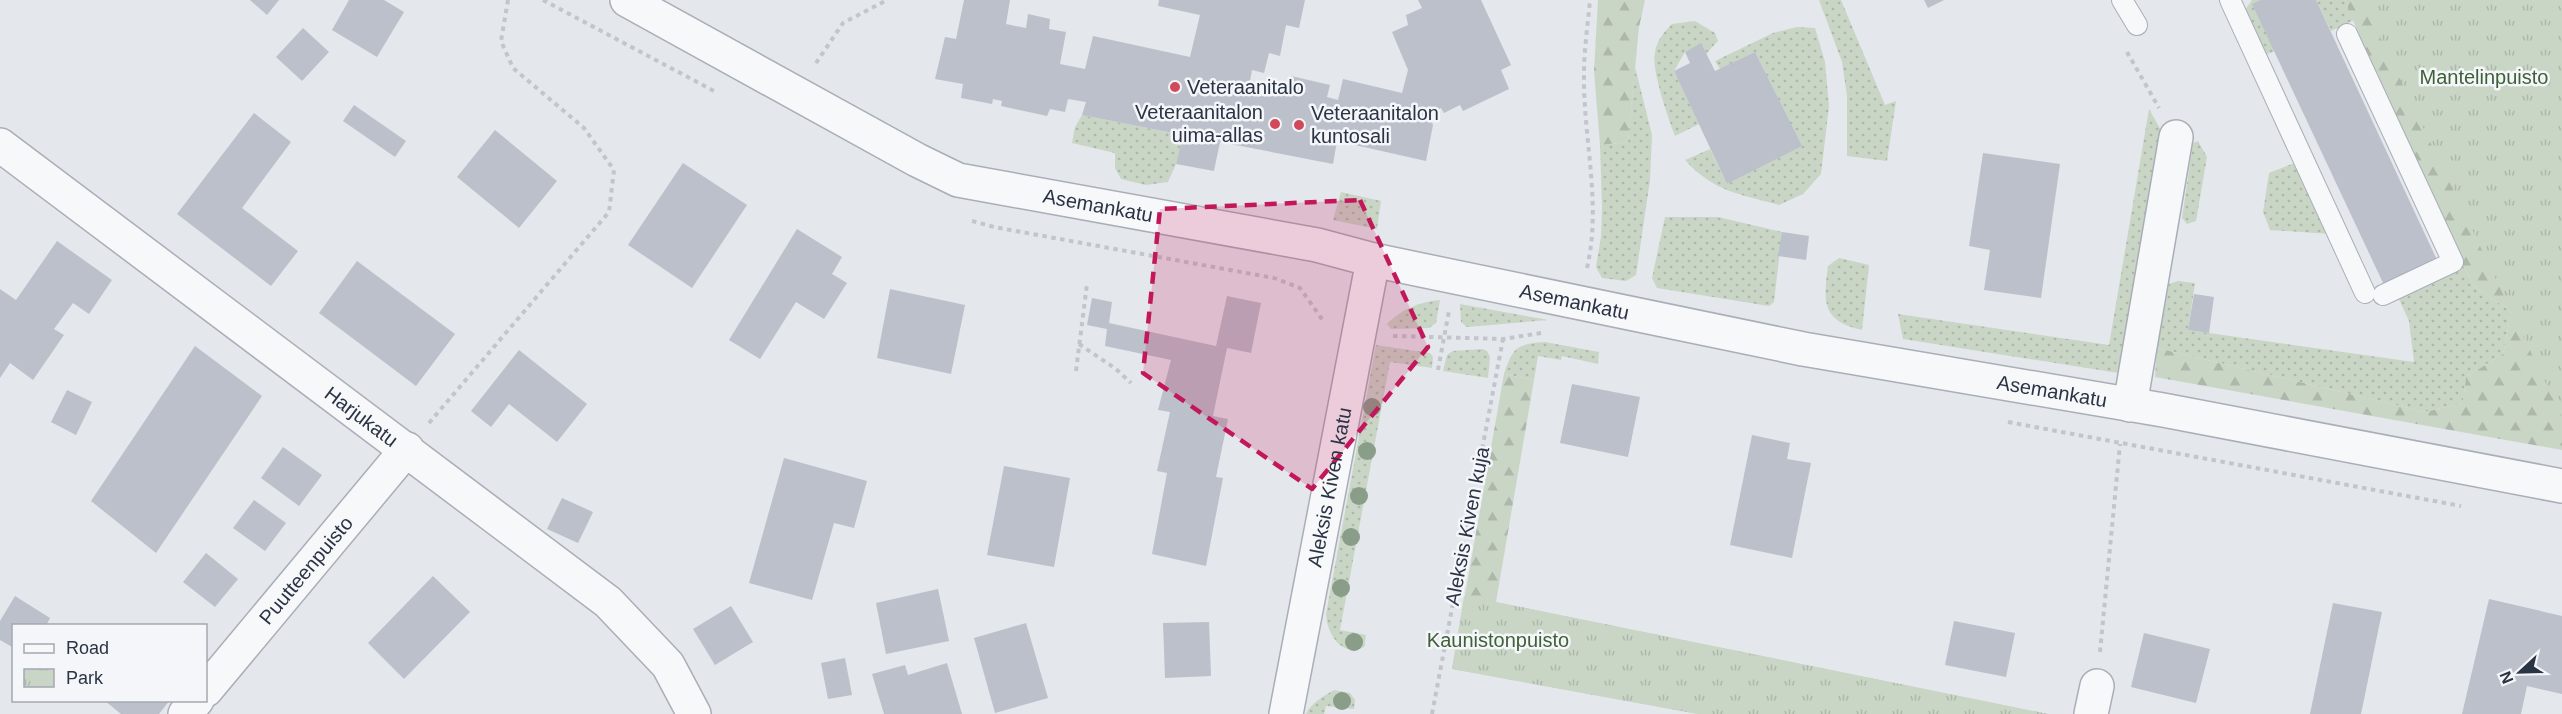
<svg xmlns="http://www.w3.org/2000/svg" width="2562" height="714" font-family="Helvetica,sans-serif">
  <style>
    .grass { fill: url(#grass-dots) }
    .forest { fill: url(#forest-firs) }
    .park { fill: url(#park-tufts) }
    .building { fill: #bbc0ca }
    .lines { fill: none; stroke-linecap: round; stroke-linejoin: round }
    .service-casing { stroke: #a9aeb7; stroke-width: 22 }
    .minor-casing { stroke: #a9aeb7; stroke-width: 36 }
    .tertiary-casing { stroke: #a9aeb7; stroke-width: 36 }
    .path { stroke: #c2c5cb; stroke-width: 4; stroke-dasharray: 4.5 4.5; stroke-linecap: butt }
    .service { stroke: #f7f8fa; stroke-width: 20 }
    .minor { stroke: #f7f8fa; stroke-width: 33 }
    .tertiary { stroke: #f7f8fa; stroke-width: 33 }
    .tree { fill: #899d89 }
    .marked { fill: #c2185b; fill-opacity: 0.2; stroke: #c2185b; stroke-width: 4.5; stroke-dasharray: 12 8; stroke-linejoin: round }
    .poi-dot { fill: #d1495b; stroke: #f4f6f9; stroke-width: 2 }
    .labels { text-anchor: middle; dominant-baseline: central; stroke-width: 5; stroke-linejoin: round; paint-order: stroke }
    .park-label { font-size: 20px; fill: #3f6138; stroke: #f4f6f9 }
    .poi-label { font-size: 20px; fill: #2b3445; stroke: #f4f6f9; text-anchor: start }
    .street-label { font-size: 20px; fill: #2b3445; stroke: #f4f6f9 }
  </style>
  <defs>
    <pattern id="grass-dots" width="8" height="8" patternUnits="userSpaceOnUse" patternTransform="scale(1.5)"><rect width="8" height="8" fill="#c9d6c5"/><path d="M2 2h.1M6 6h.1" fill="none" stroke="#adb8ab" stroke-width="1.8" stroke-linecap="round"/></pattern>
    <pattern id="forest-firs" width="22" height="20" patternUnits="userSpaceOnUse" patternTransform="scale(1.5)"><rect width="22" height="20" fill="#c9d6c5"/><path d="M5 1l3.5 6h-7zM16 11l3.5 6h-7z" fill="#adb8ab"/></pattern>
    <pattern id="park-tufts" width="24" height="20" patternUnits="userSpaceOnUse" patternTransform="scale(1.5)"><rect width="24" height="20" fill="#c9d6c5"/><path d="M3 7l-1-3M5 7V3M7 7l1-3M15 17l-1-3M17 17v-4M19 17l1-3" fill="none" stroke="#adb8ab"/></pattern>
  </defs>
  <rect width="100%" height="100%" fill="#e4e7ec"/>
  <!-- grass -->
  <g class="grass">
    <path d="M1819,0H1841L1885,105L1896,101L1887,161L1847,156V96L1842,62Z"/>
    <path d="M2252,0H2261L2275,51L2265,55L2245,10Z"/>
    <path d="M2316,0H2345L2354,20L2331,31Z"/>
    <path d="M1695,21L1715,33L1718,41L1706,54L1701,44L1685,52L1674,71L1699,124L1675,136C1668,117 1651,70 1655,52C1657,40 1664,32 1672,24Z"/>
    <path d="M1797,27L1815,28L1825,62L1829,106L1821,174L1803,194L1779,205C1740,194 1714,192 1685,160L1710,149L1727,184L1801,146L1755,52L1720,69L1715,61L1773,33Z"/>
    <path d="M1635,67L1652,135L1650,180L1636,275L1626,281L1602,278L1596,267L1601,237L1602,208L1600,145L1628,142Z"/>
    <path d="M2149,109L2162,132L2125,374L1903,339L1898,314L2109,345Z"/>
    <path d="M1082,115L1183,135L1176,164L1168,182L1146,185L1121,179L1115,168V153L1072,143L1075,127Z"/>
    <path d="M2198,141L2207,157L2196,221L2187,224L2182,218L2193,143Z"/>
    <path d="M2297,162L2330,234L2270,230L2263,212L2269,173Z"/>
    <path d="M1341,192L1381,201L1377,229L1333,220Z"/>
    <path d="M1665,217H1718L1782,232L1774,302L1769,306L1657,288L1652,278Z"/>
    <path d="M1839,258L1869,265L1862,330C1822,321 1823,303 1828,266Z"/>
    <path d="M2461,262L2475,287L2511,311L2503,354L2466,377L2463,403L2425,412L2157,348L2169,284L2178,281L2195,283L2188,330L2414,362L2409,321L2398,297Z"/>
    <path d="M1440,300L1436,323L1429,328L1391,329L1387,324C1402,309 1419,302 1440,300Z"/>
    <path d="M1460,304L1548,320L1467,327L1461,322Z"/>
    <path d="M1545,342L1599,352L1598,364L1562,356L1561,360L1538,356L1534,380L1504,374C1513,347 1517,344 1545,342Z"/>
    <path d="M1376,345L1430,353L1433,357L1432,368L1390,362L1340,630L1366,635L1364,647C1341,658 1327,633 1326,614Z"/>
    <path d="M1482,349L1487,351L1490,357L1488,378L1443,371L1447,355L1453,351Z"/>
    <path d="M1334,690L1350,693L1355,700L1354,709L1326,706L1324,714H1306C1311,703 1324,696 1334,690Z"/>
  </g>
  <!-- forest -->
  <g class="forest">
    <path d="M1598,0H1645L1639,27L1628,142L1600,145L1594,71Z"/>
    <path d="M2345,0H2562V450L2155,377L2157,348L2425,412L2463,403L2466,377L2503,354L2511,311L2475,287L2452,246L2379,84Z"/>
    <path d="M1504,374L1534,380L1496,602L2048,714H1698L1452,669Z"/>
  </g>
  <!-- park -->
  <g class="park">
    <path d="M2362,0H2562V417Z"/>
    <path d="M1464,596L1495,602L2048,714H1698L1452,669Z"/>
  </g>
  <!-- building -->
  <g class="building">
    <path d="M250,0H279L267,15Z"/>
    <path d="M349,0H384L404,12L377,57L332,30Z"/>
    <path d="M964,0H1010L1006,24L1026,28L1028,14L1050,19L1049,29L1066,32L1060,64L1085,69L1093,36L1190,57L1200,15L1158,6L1159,0H1305L1299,28L1286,25L1280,56L1269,53L1264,73L1252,70L1250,81L1289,88L1291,76L1330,85L1327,97L1338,100L1343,79L1402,93L1408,70L1392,32L1408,25L1406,15L1422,8L1418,0H1481L1511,65L1501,70L1509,89L1463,111L1460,105L1444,113L1441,108L1428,114L1433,125L1426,161L1337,141L1333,164L1220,142L1214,171L1176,164L1183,135L1082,115L1086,102L1068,99L1065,112L1050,109L1047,116L1001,106L1002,101L993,99L992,104L961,98L963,84L935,79L945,37L956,39Z"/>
    <path d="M1924,0H1944L1928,8Z"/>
    <path d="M2261,0H2316L2437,260L2384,285L2252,4Z"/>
    <path d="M303,28L329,52L302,81L276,57Z"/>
    <path d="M1701,43L1715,71L1755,52L1802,146L1727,184L1674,71L1690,63L1685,52Z"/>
    <path d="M354,105L406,141L395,157L343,121Z"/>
    <path d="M254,113L291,142L242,208L298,251L271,286L177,214Z"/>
    <path d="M495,130L557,181L519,228L457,177Z"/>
    <path d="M1983,153L2060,164L2041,298L1984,290L1990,250L1969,246Z"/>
    <path d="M683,163L747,205L692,288L628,245Z"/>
    <path d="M797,229L842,257L832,274L847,283L824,319L796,302L760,359L729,340Z"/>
    <path d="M1782,232L1809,236L1806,260L1778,256Z"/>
    <path d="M57,241L112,280L89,314L73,303L54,329L64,335L33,380L10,363L0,378V289L16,300Z"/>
    <path d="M357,261L455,334L416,386L319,313Z"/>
    <path d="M890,289L965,305L951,374L877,358Z"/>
    <path d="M2194,294L2214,297L2209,333L2188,330Z"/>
    <path d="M1227,296L1261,303L1251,353L1227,348L1213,416L1228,419L1216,477L1223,478L1206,566L1152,554L1167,473L1157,471L1170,412L1158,410L1171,360L1105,346L1107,329L1087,325L1092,298L1112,302L1109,323L1216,346Z"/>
    <path d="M195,346L262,396L156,553L91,501Z"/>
    <path d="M519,350L587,404L557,442L509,404L491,427L471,411Z"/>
    <path d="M1572,384L1640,397L1628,457L1560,443Z"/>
    <path d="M67,390L92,402L76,435L51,422Z"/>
    <path d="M1752,435L1790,443L1787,459L1811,463L1792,558L1730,545Z"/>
    <path d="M283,447L322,475L299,506L261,478Z"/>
    <path d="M784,458L867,481L854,528L834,523L812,600L749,583Z"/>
    <path d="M1004,466L1070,478L1054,567L987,555Z"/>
    <path d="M562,498L593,512L578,543L547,529Z"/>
    <path d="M254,500L286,523L265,551L233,528Z"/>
    <path d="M206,553L238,579L215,607L183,582Z"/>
    <path d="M433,576L470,612L404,679L368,643Z"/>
    <path d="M938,589L949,641L886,654L876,603Z"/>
    <path d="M15,596L50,618L46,626H14V648L0,640V621Z"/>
    <path d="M2489,599L2562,616V694L2527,686L2521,714H2462Z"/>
    <path d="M2333,603L2382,612L2361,714H2310Z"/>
    <path d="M731,606L753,642L715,665L693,629Z"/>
    <path d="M1954,621L2015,633L2006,677L1945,665Z"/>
    <path d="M1209,622L1211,676L1165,678L1163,623Z"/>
    <path d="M1026,623L1048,698L995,713L974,638Z"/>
    <path d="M2144,633L2210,649L2196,703L2131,687Z"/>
    <path d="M845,658L852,695L828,699L821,663Z"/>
    <path d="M947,663L962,714H884L872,674L905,665L908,675Z"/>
    <path d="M104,700H170L159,714H121Z"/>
  </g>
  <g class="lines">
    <!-- service casing -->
    <g class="service-casing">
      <g id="service">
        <path d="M2122,0L2137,25"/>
        <path d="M2230,0L2365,293"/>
        <path d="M2347,34L2453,262L2383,295"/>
      </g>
    </g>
    <!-- minor casing -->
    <g class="minor-casing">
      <g id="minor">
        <path id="s1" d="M627,0L917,160L958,180L1317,245L1373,260"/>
        <path id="s2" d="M0,145L608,602L668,665L694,714"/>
        <path d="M2130,405L2176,137"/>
        <path id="s3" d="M206,690L407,449"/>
        <path d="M185,714L197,700"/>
        <path d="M2091,714L2097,686"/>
      </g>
    </g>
    <!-- tertiary casing -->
    <g class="tertiary-casing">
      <g id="tertiary">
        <path id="s4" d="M1286,714L1373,260L1803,349L2163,410L2562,486"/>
      </g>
    </g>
    <!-- path -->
    <g class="path">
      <path d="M543,0L714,91"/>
      <path d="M2127,52L2159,108"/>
      <path d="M816,63L843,23L887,0"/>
      <path d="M972,221L994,227L1274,278L1300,288L1324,322"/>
      <path d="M1587,268C1602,203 1583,139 1584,74C1584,49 1588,24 1590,0"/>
      <path d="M1393,336L1503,339L1541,333"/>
      <path d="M1079,344L1116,369L1131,383"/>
      <path d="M1438,370L1449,311"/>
      <path d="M1076,371L1087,284"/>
      <path d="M2008,422L2461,506"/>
      <path d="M429,423L609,212L614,170L584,128L513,68L501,41L508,0"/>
      <path d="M2100,652L2120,444"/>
      <path d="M1432,714L1503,339"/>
    </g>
    <!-- service -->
    <use href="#service" class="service"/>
    <!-- minor -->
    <use href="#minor" class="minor"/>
    <!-- tertiary -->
    <use href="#tertiary" class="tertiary"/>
  </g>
  <!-- trees -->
  <g class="tree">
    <circle cx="1372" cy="407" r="9"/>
    <circle cx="1367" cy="451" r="9"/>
    <circle cx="1359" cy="496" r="9"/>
    <circle cx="1351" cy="537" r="9"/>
    <circle cx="1341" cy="588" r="9"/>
    <circle cx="1354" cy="642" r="9"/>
    <circle cx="1342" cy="701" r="9"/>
  </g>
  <!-- marked area -->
  <path class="marked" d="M1360,200L1428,347L1312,489L1143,373L1160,209Z"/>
  <!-- markers -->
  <g class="poi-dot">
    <circle cx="1175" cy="87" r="6"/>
    <circle cx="1275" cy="124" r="6"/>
    <circle cx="1299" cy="125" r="6"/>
  </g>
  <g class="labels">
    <!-- park labels -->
    <g class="park-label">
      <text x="2484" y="77">Mantelinpuisto</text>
      <text x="1498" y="640">Kaunistonpuisto</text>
    </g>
    <!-- poi labels -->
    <g class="poi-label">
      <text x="1187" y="87">Veteraanitalo</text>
      <text x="1263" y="112" text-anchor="end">Veteraanitalon<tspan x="1263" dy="23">uima-allas</tspan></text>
      <text x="1311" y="113">Veteraanitalon<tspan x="1311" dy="23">kuntosali</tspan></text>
    </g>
    <!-- street labels -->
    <g class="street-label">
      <text stroke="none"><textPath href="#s1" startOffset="519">Asemankatu</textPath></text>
      <text stroke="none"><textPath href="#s4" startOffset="668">Asemankatu</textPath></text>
      <text stroke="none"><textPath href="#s4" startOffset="1154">Asemankatu</textPath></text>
      <text stroke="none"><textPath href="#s2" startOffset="452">Harjukatu</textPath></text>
      <text stroke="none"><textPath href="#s4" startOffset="231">Aleksis Kiven katu</textPath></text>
      <text transform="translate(1467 526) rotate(-79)">Aleksis Kiven kuja</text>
      <text stroke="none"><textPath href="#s3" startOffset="156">Puutteenpuisto</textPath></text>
    </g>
  </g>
  <!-- legend -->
  <rect x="12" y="624" width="195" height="78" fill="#f4f6f9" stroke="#a4a8b1" stroke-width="1.5"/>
  <rect x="24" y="644" width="30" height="9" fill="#f7f8fa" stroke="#a4a8b1" stroke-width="1.5"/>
  <text x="66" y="654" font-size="18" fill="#2b3445">Road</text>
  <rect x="24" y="669" width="30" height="18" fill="url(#park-tufts)" stroke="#a4a8b1" stroke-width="1.5"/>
  <text x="66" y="684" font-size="18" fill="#2b3445">Park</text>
  <!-- north arrow -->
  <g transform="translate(2520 672) rotate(248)" stroke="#f4f6f9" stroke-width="4.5" paint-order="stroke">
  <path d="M0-4.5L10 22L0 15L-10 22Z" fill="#2b3445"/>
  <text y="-9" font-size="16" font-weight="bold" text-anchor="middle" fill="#2b3445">N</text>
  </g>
</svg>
